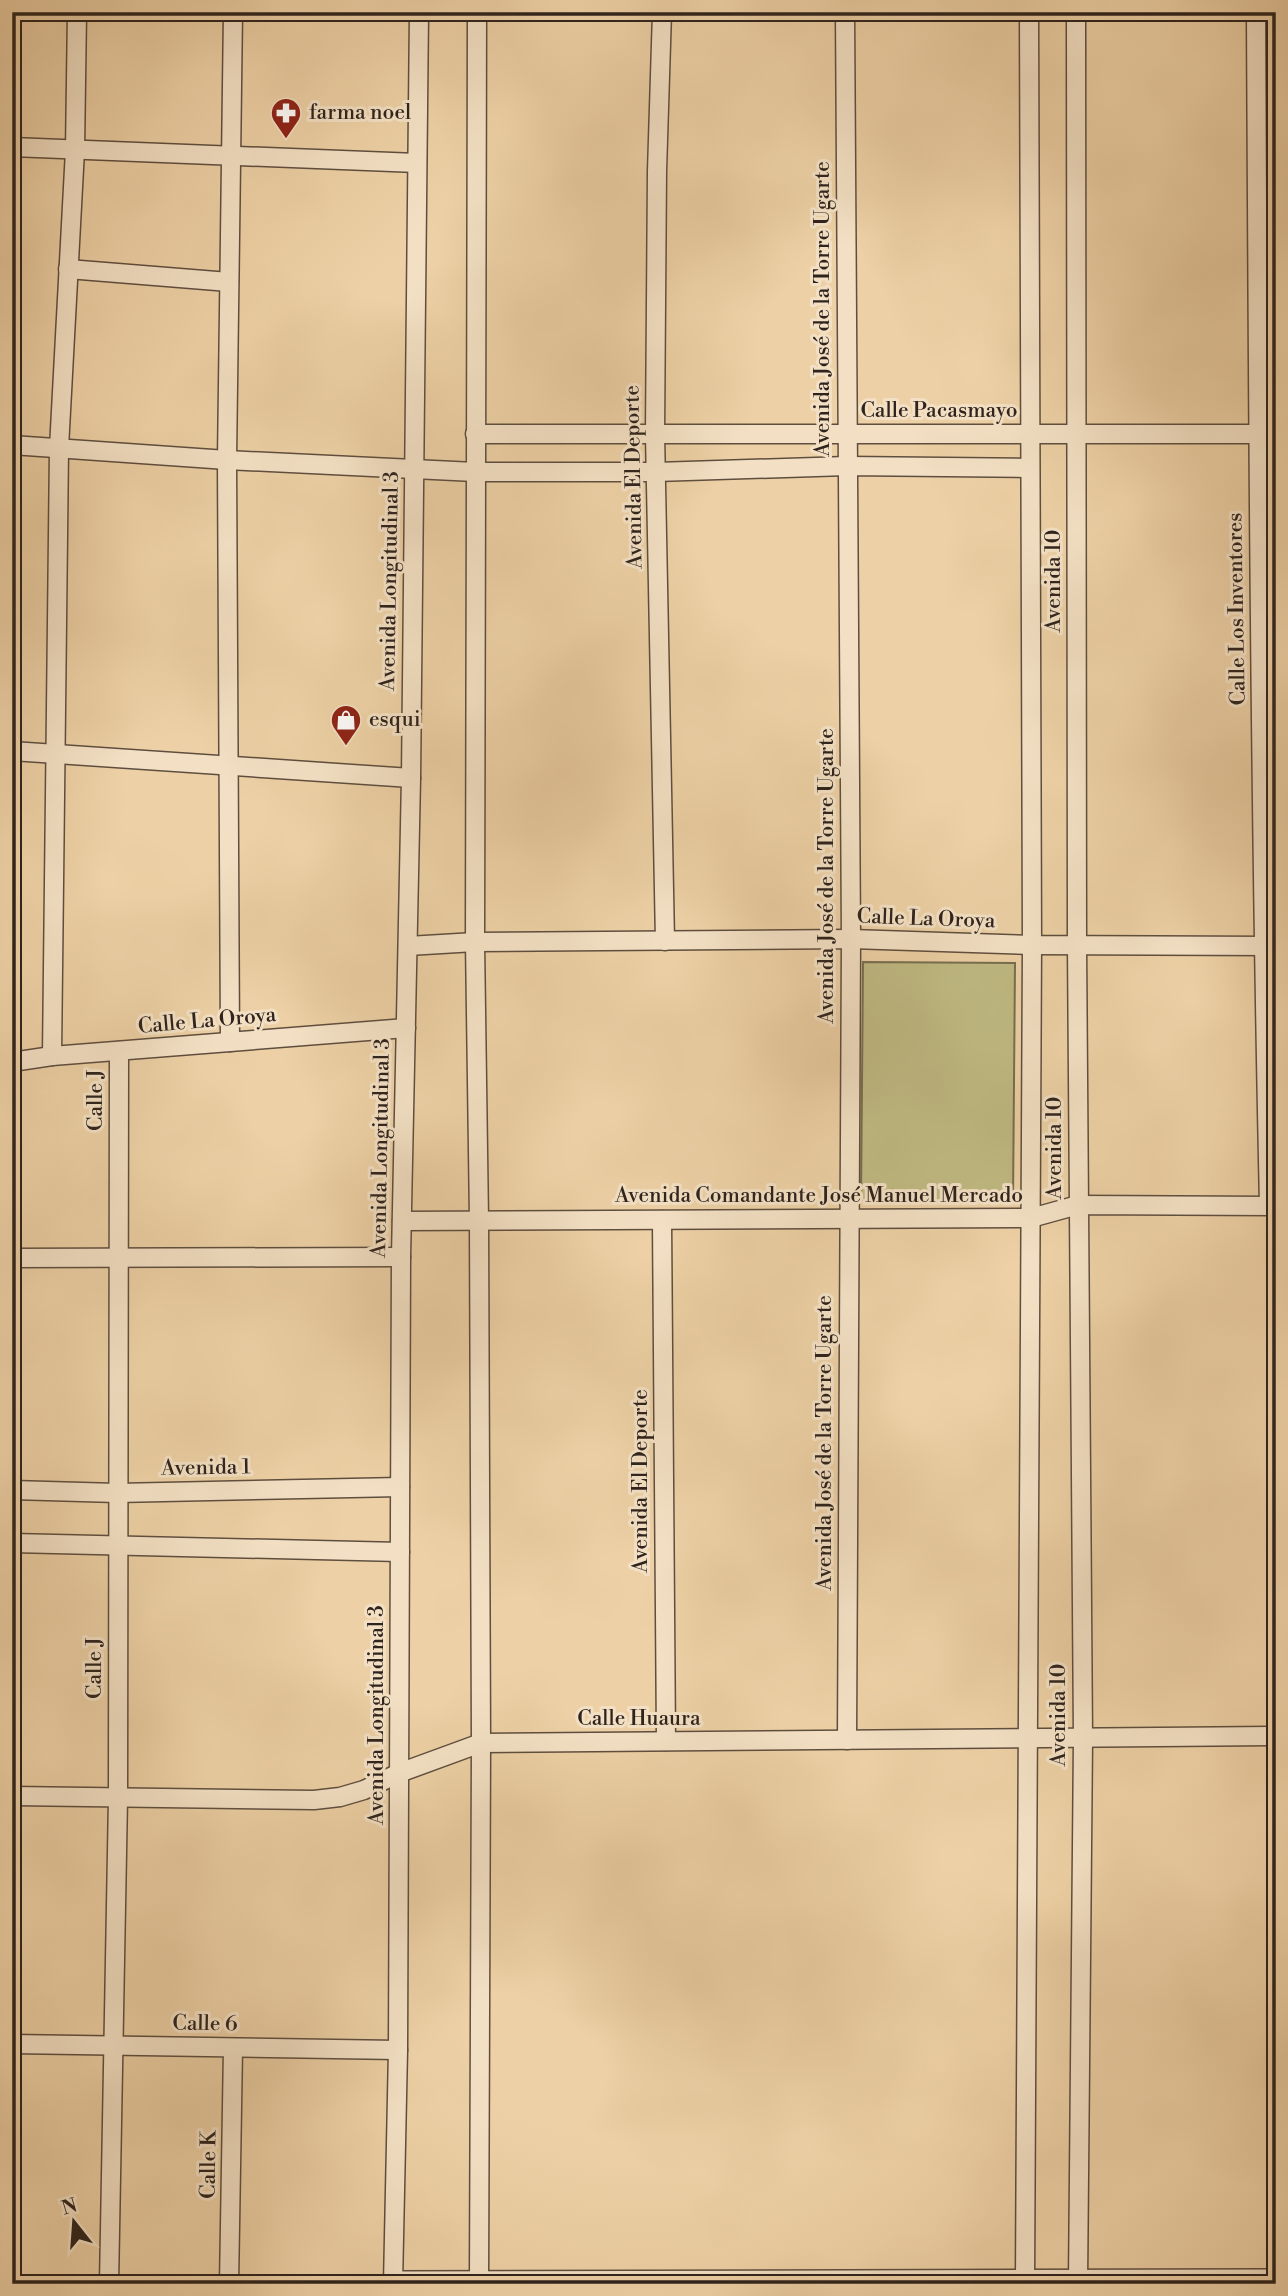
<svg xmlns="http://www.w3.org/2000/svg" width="1288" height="2296" font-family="'Libre Bodoni',serif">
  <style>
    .green { fill: #bfb982; stroke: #776e50; stroke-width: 2 }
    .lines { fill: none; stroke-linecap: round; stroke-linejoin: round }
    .minor-casing { stroke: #5e4e3f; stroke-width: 21 }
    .tertiary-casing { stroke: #5e4e3f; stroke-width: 26 }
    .minor { stroke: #f3e0c4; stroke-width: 18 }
    .tertiary { stroke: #f3e0c4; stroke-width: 23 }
    .labels { text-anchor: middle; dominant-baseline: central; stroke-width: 6; stroke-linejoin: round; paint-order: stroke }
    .poi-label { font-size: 21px; fill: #2f231d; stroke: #f3e0c4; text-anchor: start }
    .street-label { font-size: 21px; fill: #2f231d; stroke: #f3e0c4 }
  </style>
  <rect width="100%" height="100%" fill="#edd0a5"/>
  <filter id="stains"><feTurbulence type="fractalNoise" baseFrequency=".00286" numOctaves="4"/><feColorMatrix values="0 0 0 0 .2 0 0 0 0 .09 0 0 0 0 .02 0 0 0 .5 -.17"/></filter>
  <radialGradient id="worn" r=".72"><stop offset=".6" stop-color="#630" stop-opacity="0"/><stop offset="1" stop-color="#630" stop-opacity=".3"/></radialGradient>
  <!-- green -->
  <path class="green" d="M863,962L1015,963L1013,1201L861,1200Z"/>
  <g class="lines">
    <!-- minor casing -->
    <g class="minor-casing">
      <g id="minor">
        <path d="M477,12L475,942L479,1220L481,1743L479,2284"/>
        <path d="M662,12L657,171L655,434L665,941"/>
        <path d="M845,12L851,939L847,1740"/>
        <path d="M1076,12L1077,945L1083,1738L1078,2284"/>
        <path d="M1256,12C1258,410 1260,808 1269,1205"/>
        <path d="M12,147L417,163"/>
        <path d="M68,269L229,282"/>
        <path d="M475,434H1276"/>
        <path d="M12,445L227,460L475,472H656L847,466L1030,468"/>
        <path d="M12,751L411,778"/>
        <path d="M408,946L475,942L851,939L1032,945L1276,946"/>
        <path d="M230,1042L227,460L233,12"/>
        <path d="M52,1056L59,448L75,150L77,12"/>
        <path d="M12,1062L52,1056L406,1028"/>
        <path d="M662,1220L666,1741"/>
        <path d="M402,1221L1031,1218L1078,1205L1276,1206"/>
        <path d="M12,1258L401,1257"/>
        <path d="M12,1490L117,1493L400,1487"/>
        <path d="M12,1543L400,1552"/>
        <path d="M12,1796L314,1800L340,1797L364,1790L399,1773L481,1743L1276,1736"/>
        <path d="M12,2044L398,2050"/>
        <path d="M109,2284L118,1798L119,1051"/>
        <path d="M229,2284L233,2048"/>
        <path d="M393,2284L398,2050L401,1257L411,778L419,12"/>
        <path d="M1025,2284L1032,945L1029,12"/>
      </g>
    </g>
    <!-- tertiary casing -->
    <g class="tertiary-casing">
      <path id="tertiary" d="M393,2283L1276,2281"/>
    </g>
    <!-- minor -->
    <use href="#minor" class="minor"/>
    <!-- tertiary -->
    <use href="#tertiary" class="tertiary"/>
  </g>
  <!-- icons -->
  <defs>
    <g id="pharmacy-pin" transform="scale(1.575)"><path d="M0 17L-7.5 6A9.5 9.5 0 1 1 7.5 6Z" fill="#8f2418" stroke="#f3e0c4"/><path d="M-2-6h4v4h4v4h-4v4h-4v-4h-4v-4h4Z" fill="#fff"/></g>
    <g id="shop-pin" transform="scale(1.575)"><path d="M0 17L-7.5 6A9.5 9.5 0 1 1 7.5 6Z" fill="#8f2418" stroke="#f3e0c4"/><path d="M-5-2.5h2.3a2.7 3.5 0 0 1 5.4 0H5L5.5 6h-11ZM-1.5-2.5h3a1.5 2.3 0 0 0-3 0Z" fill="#fff"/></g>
  </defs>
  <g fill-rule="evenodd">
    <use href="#pharmacy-pin" x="286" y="113"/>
    <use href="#shop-pin" x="346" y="720"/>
  </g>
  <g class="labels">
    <!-- poi labels -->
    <g class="poi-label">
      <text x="309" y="113">farma noel</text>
      <text x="369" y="720">esqui</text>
    </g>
    <!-- street labels -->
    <g class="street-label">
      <text transform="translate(823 309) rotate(-90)">Avenida José de la Torre Ugarte</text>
      <text x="939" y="411">Calle Pacasmayo</text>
      <text transform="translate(634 477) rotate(-91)">Avenida El Deporte</text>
      <text transform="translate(390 581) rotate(-89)">Avenida Longitudinal 3</text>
      <text transform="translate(1054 581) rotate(-90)">Avenida 10</text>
      <text transform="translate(1237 609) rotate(-91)">Calle Los Inventores</text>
      <text transform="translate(827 876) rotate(-90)">Avenida José de la Torre Ugarte</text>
      <text transform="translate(926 919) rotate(2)">Calle La Oroya</text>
      <text transform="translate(207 1021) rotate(-5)">Calle La Oroya</text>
      <text transform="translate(96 1100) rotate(-90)">Calle J</text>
      <text transform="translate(381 1148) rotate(-89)">Avenida Longitudinal 3</text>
      <text transform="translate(1055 1148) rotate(-90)">Avenida 10</text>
      <text x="819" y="1196">Avenida Comandante José Manuel Mercado</text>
      <text transform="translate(825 1443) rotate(-90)">Avenida José de la Torre Ugarte</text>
      <text transform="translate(206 1468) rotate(-1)">Avenida 1</text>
      <text transform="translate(641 1481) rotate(-90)">Avenida El Deporte</text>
      <text transform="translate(95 1668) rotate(-90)">Calle J</text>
      <text transform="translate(377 1715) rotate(-90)">Avenida Longitudinal 3</text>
      <text transform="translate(1059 1715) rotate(-90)">Avenida 10</text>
      <text x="639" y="1719">Calle Huaura</text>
      <text transform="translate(205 2024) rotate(1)">Calle 6</text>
      <text transform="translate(209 2165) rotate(-89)">Calle K</text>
    </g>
  </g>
  <!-- margin -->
  <rect width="1288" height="2296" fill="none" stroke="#edd0a5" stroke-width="42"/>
  <rect x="14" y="14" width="1260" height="2268" fill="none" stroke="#2f231d" stroke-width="3.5"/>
  <rect x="21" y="21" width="1246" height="2254" fill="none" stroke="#2f231d" stroke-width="2"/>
  <!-- north arrow -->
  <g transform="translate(74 2222) rotate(343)" stroke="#f3e0c4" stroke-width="5" paint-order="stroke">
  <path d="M0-5L12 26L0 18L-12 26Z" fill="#2f231d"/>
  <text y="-10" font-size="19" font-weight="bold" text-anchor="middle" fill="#2f231d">N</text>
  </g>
  <rect width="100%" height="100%" filter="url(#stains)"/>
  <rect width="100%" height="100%" fill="url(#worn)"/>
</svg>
